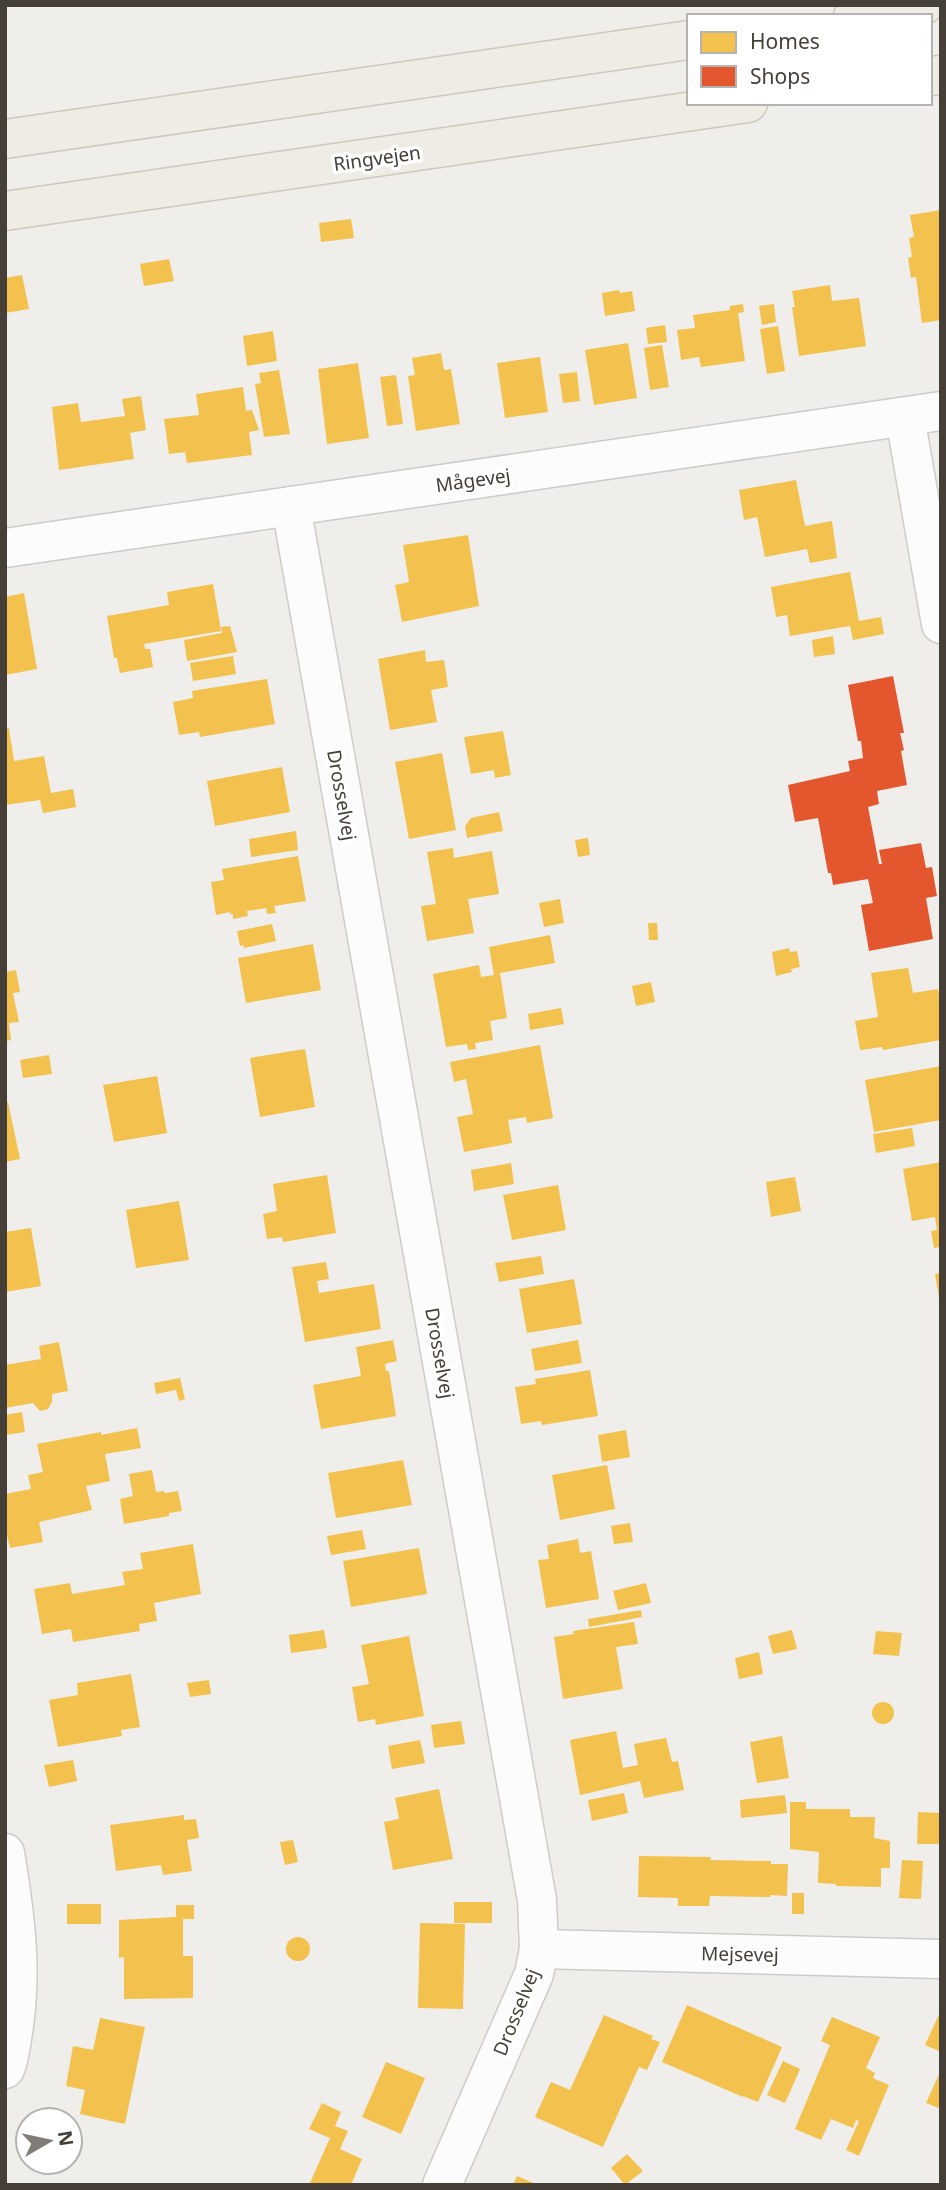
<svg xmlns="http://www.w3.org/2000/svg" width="946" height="2190" font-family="'Noto Sans',sans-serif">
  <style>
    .homes { fill: #f2c14e }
    .shops { fill: #e4572e }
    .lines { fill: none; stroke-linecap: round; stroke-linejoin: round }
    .street-casing { stroke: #ceccc9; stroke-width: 41 }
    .primary-casing { stroke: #d0c8bb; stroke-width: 41 }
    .street { stroke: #fdfcfc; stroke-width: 38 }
    .primary { stroke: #efebe5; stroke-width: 38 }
    .labels { text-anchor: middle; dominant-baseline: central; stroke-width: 7; stroke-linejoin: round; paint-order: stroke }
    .street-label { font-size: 19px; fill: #453f38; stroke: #fff }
  </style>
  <rect width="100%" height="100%" fill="#f0eeeb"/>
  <!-- homes -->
  <g class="homes">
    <path d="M941,210V320L922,323L916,277L911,278L908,258L912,257L909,238L914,237L910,215Z"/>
    <path d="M351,219L354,238L321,242L319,223Z"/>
    <path d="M169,259L174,281L144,286L140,264Z"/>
    <path d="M22,275L29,309L5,313V278Z"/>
    <path d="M830,285L832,301L859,298L866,346L799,356L792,307H795L792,291Z"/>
    <path d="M619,290L620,293L632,291L635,311L605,316L602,293Z"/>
    <path d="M743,304L744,312L738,313L745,361L701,367L699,357L681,360L677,330L695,328L693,315L730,310V306Z"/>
    <path d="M774,304L776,322L762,325L759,306Z"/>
    <path d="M665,325L667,342L648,344L646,328Z"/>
    <path d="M778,326L785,371L767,374L760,329Z"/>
    <path d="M273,331L277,361L247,366L243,336Z"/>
    <path d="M628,343L637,398L594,405L585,350Z"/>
    <path d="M662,345L669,387L650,390L644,348Z"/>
    <path d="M441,353L444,370L451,369L460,424L416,431L408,376L415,375L412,358Z"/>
    <path d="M540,357L548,412L505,418L497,363Z"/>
    <path d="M358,363L369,438L327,444L318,369Z"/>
    <path d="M279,370L290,434L264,437L255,384L261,383L259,373Z"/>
    <path d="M577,372L580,401L563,403L559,374Z"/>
    <path d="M396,375L403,424L387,426L380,377Z"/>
    <path d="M243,387L246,411L252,410L259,430L249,432L252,455L187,463L185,452L169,454L164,419L199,415L196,394Z"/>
    <path d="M141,396L146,430L130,433L134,459L59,470L52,407L78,403L81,422L125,416L122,399Z"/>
    <path d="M796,480L805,526L832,521L837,558L810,563L807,549L765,557L757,517L744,520L739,490Z"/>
    <path d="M468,535L479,606L402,622L395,585L409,582L403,545Z"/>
    <path d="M850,572L859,621L881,617L884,634L853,640L850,626L790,636L787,615L776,617L771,587Z"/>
    <path d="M213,584L221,631L144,644L145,649H150L153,667L120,673L117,658H114L107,616L169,605L167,592Z"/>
    <path d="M24,593L37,669L5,675V597Z"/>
    <path d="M230,626L237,652L187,661L184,640L222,633L221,627Z"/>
    <path d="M833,636L835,654L814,657L812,640Z"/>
    <path d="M425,650L426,662L444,660L448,687L431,690L437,722L390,730L378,659Z"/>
    <path d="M233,656L236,674L193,681L190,663Z"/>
    <path d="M267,679L275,724L200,737L199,732L179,735L173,702L193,698L192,691Z"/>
    <path d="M9,728L14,761L44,756L51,793L73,789L76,807L43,813L40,800L5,805V729Z"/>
    <path d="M503,731L511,775L495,778L494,770L471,774L464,737Z"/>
    <path d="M442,753L456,830L409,839L395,762Z"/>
    <path d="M282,767L290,812L215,826L207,781Z"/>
    <path d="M499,812L503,831L467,838L465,826L471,818Z"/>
    <path d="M296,831L298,850L251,857L249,839Z"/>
    <path d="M588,838L590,855L578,857L575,840Z"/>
    <path d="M453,848L454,858L492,851L499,894L468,899L474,933L427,941L421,906L436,904L427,852Z"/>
    <path d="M298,856L306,901L274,906L276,913L267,914L266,908L247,911L248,916L233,919V914H230V912L216,915L211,882L224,880L222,869Z"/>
    <path d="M560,899L564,923L544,927L539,903Z"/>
    <path d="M648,923H657L658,940H649Z"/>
    <path d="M272,924L276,941L244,948L243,945L240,946L237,931Z"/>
    <path d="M550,935L555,963L500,973L507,1018L490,1021L493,1040L475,1043L476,1049L468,1050L467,1044L446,1047L433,974L479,965L481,977L494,975L489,947Z"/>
    <path d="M313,944L321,990L246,1003L238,958Z"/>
    <path d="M789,948L790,952L797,951L800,967L791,969L792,972L776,976L772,952Z"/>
    <path d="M908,968L913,993L938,989L941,1009V1040L883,1050L882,1047L860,1050L855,1021L878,1017L871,973Z"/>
    <path d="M16,970L20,992L13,993L19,1022L9,1023L11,1040L5,1041V972Z"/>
    <path d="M651,982L655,1002L636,1006L632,986Z"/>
    <path d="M561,1008L564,1024L530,1030L528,1014Z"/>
    <path d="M540,1045L553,1118L527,1123L526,1117L508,1120L512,1143L464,1152L457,1117L473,1114L466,1079L454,1082L450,1062Z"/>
    <path d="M305,1049L315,1107L260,1117L250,1058Z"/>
    <path d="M49,1055L52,1074L23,1078L20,1060Z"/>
    <path d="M941,1066V1120L874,1132L865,1080Z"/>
    <path d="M157,1076L167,1133L114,1142L103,1085Z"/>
    <path d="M5,1102H8L20,1159L5,1162Z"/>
    <path d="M912,1128L915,1146L876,1153L873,1134Z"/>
    <path d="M941,1162V1247L934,1248L931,1231L937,1230L935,1217L912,1221L903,1169Z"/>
    <path d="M511,1163L514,1184L474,1191L471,1170Z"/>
    <path d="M327,1175L336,1233L283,1242L282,1237L267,1239L263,1214L277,1211L273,1184Z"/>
    <path d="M795,1177L801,1211L771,1217L766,1182Z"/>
    <path d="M558,1185L566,1230L512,1240L503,1195Z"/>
    <path d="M179,1201L189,1260L136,1268L126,1210Z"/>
    <path d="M31,1228L41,1286L5,1292V1232Z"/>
    <path d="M541,1256L544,1274L499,1282L495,1263Z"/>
    <path d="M326,1262L329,1279L317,1281L319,1293L374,1284L381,1329L305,1342L292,1267Z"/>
    <path d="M941,1273V1298H939L935,1274Z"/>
    <path d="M574,1279L582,1324L527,1333L519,1289Z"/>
    <path d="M393,1340L397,1361L385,1364L386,1371H389L396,1416L321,1429L313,1385L361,1376L356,1347Z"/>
    <path d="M578,1340L582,1363L535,1371L531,1349Z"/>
    <path d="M59,1342L68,1391L52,1394V1402L48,1409L40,1411L33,1403L5,1408V1365L41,1359L39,1346Z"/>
    <path d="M590,1370L598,1416L542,1425L541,1421L521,1424L515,1387L536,1384L535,1379Z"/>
    <path d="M180,1378L185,1399L179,1401L176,1390L156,1394L154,1383Z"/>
    <path d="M22,1412L25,1432L5,1435V1415Z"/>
    <path d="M137,1428L141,1448L105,1454L110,1481L86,1486L92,1510L39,1522L43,1542L10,1548L5,1526V1494L31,1489L28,1475L43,1472L37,1444L101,1432V1435Z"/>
    <path d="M626,1430L630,1457L602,1462L598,1435Z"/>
    <path d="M403,1460L412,1505L336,1518L328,1473Z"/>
    <path d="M607,1465L615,1509L560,1520L552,1475Z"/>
    <path d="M152,1470L156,1492L164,1491L165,1493L178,1491L182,1511L169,1513V1516L124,1524L120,1499L133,1496L129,1474Z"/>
    <path d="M630,1523L633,1542L614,1544L611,1526Z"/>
    <path d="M362,1530L366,1549L331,1555L327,1536Z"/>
    <path d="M578,1539L580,1553L591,1551L599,1599L546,1608L538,1560L549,1559L547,1545Z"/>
    <path d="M193,1544L201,1594L154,1603L157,1621L139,1624L140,1631L73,1642L71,1629L42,1634L34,1589L70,1583L72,1594L125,1585L122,1572L143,1569L140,1553Z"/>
    <path d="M419,1548L427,1594L351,1607L343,1561Z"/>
    <path d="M646,1583L651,1603L618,1610L613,1591Z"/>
    <path d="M641,1610L642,1617L589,1627L588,1619Z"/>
    <path d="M634,1622L638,1644L616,1647L623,1689L563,1699L554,1637L574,1634L573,1631Z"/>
    <path d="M324,1630L327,1648L291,1653L289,1635Z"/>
    <path d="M792,1630L797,1649L773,1654L768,1636Z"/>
    <path d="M876,1631L902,1633L899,1656L873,1654Z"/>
    <path d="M409,1636L424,1716L376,1725L375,1719L358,1722L352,1687L369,1684L361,1645Z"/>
    <path d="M759,1652L763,1674L739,1679L735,1658Z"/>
    <path d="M131,1674L140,1727L121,1730L122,1736L58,1747L49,1700L78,1695L77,1683Z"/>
    <path d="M209,1680L211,1694L190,1697L187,1683Z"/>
    <circle cx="883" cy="1713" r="11"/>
    <path d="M461,1721L465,1744L434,1748L431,1725Z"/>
    <path d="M616,1731L623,1768L638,1765L634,1744L666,1738L672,1762L678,1761L684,1790L644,1798L640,1781L580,1795L570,1740Z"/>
    <path d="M782,1736L789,1778L757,1783L750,1742Z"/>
    <path d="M420,1740L425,1763L392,1769L388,1746Z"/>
    <path d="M73,1760L77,1781L49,1787L44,1765Z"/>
    <path d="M439,1789L453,1859L393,1870L384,1822L399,1819L395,1798Z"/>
    <path d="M624,1793L628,1813L592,1821L588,1800Z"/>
    <path d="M785,1795L787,1813L741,1818L740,1800Z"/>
    <path d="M790,1802H806V1809H850V1817H875L874,1838L890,1841V1868H881V1887L836,1886V1884L818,1883L819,1852L790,1849Z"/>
    <path d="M918,1812L941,1813V1844H917Z"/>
    <path d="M184,1815V1820L196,1819L199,1838L187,1840L192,1871L163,1875L161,1865L116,1871L110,1825Z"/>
    <path d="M293,1840L298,1862L285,1865L280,1842Z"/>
    <path d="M639,1856L711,1857L710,1860L771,1861V1864H788L787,1896L770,1895V1897L710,1896L709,1906H678V1898L638,1897Z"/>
    <path d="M902,1860L923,1861L921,1899L899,1898Z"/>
    <rect x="792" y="1893" width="12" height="21"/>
    <rect x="454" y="1902" width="38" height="21"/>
    <rect x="67" y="1904" width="34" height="20"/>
    <path d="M176,1905H194V1919H183V1956H193V1998L124,1999V1957L119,1958V1920L176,1917Z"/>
    <path d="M420,1923L465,1924L463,2009L418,2008Z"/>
    <circle cx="298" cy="1949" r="12"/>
    <path d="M687,2005L782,2047L758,2102L743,2096V2097L662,2062Z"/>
    <path d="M941,2010V2052L925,2045Z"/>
    <path d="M604,2015L653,2036L651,2039L660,2042L647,2070L639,2067L603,2147L535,2117L551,2082L570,2090Z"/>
    <path d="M832,2017L880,2037L866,2068L875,2073L873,2078L889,2085L859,2156L846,2150L859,2121L856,2120L853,2128L831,2119L821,2140L795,2129L830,2045L821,2041Z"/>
    <path d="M100,2018L145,2027L125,2124L80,2114L85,2090L66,2086L73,2046L93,2050Z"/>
    <path d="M783,2061L800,2069L785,2103L767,2095Z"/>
    <path d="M386,2062L425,2078L401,2134L362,2117Z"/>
    <path d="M941,2070V2109L926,2103Z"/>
    <path d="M322,2103L341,2112L335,2126L348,2131L340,2149L362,2159L351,2185H309L330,2138L309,2129Z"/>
    <path d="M627,2154L643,2171L625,2185L611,2168Z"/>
    <path d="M517,2176L538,2185H513Z"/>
  </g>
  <!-- shops -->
  <path class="shops" d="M893,676L904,733H900L904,750L901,751L907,785L877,791L879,804L868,807L879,864H882L879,850L921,843L926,868L932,867L937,896L926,898L933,939L869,951L861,905L873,903L868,879L833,885L831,873H828L818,818L795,822L788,785L850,771L848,761L863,758L861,741H858L848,685Z"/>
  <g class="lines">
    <!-- street casing -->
    <g class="street-casing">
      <g id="street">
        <path d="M905,417L941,624"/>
        <path d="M291,506L537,1900L539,1949L534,1974L442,2185"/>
        <path d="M5,548L941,411"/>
        <path d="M5,1853C15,1913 23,1971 13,2032C11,2045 10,2057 5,2069"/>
        <path d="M539,1949L941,1959"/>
      </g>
    </g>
    <!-- primary casing -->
    <g class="primary-casing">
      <g id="primary">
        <path d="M853,16L924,5"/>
        <path d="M930,76L941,75"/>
        <path d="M5,139L689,40"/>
        <path d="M5,211L748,103"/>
      </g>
    </g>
    <!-- street -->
    <use href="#street" class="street"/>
    <!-- primary -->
    <use href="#primary" class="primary"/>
  </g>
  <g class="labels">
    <!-- street labels -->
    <g class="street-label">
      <text transform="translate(377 158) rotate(-8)">Ringvejen</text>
      <text transform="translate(473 480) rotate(-8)">Mågevej</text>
      <text transform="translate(342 795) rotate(80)">Drosselvej</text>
      <text transform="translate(440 1353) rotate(80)">Drosselvej</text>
      <text transform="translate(740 1954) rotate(1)">Mejsevej</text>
      <text transform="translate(516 2012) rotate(-68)">Drosselvej</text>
    </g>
  </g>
  <!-- border -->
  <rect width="946" height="2190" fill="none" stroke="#453f38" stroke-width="14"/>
  <!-- legend -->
  <rect x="687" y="14" width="245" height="91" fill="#ffffff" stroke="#b5b2af" stroke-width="2"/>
  <rect x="701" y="32" width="35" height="21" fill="#f2c14e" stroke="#b5b2af" stroke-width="2"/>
  <text x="750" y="49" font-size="21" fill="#453f38">Homes</text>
  <rect x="701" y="66" width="35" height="21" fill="#e4572e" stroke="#b5b2af" stroke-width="2"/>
  <text x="750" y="84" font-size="21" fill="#453f38">Shops</text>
  <!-- north arrow -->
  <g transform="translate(49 2141) rotate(81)"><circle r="33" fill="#ffffff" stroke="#b5b2af" stroke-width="2"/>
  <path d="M0-5L12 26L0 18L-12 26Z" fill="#817c77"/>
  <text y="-10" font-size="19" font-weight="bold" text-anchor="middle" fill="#453f38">N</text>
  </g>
</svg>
